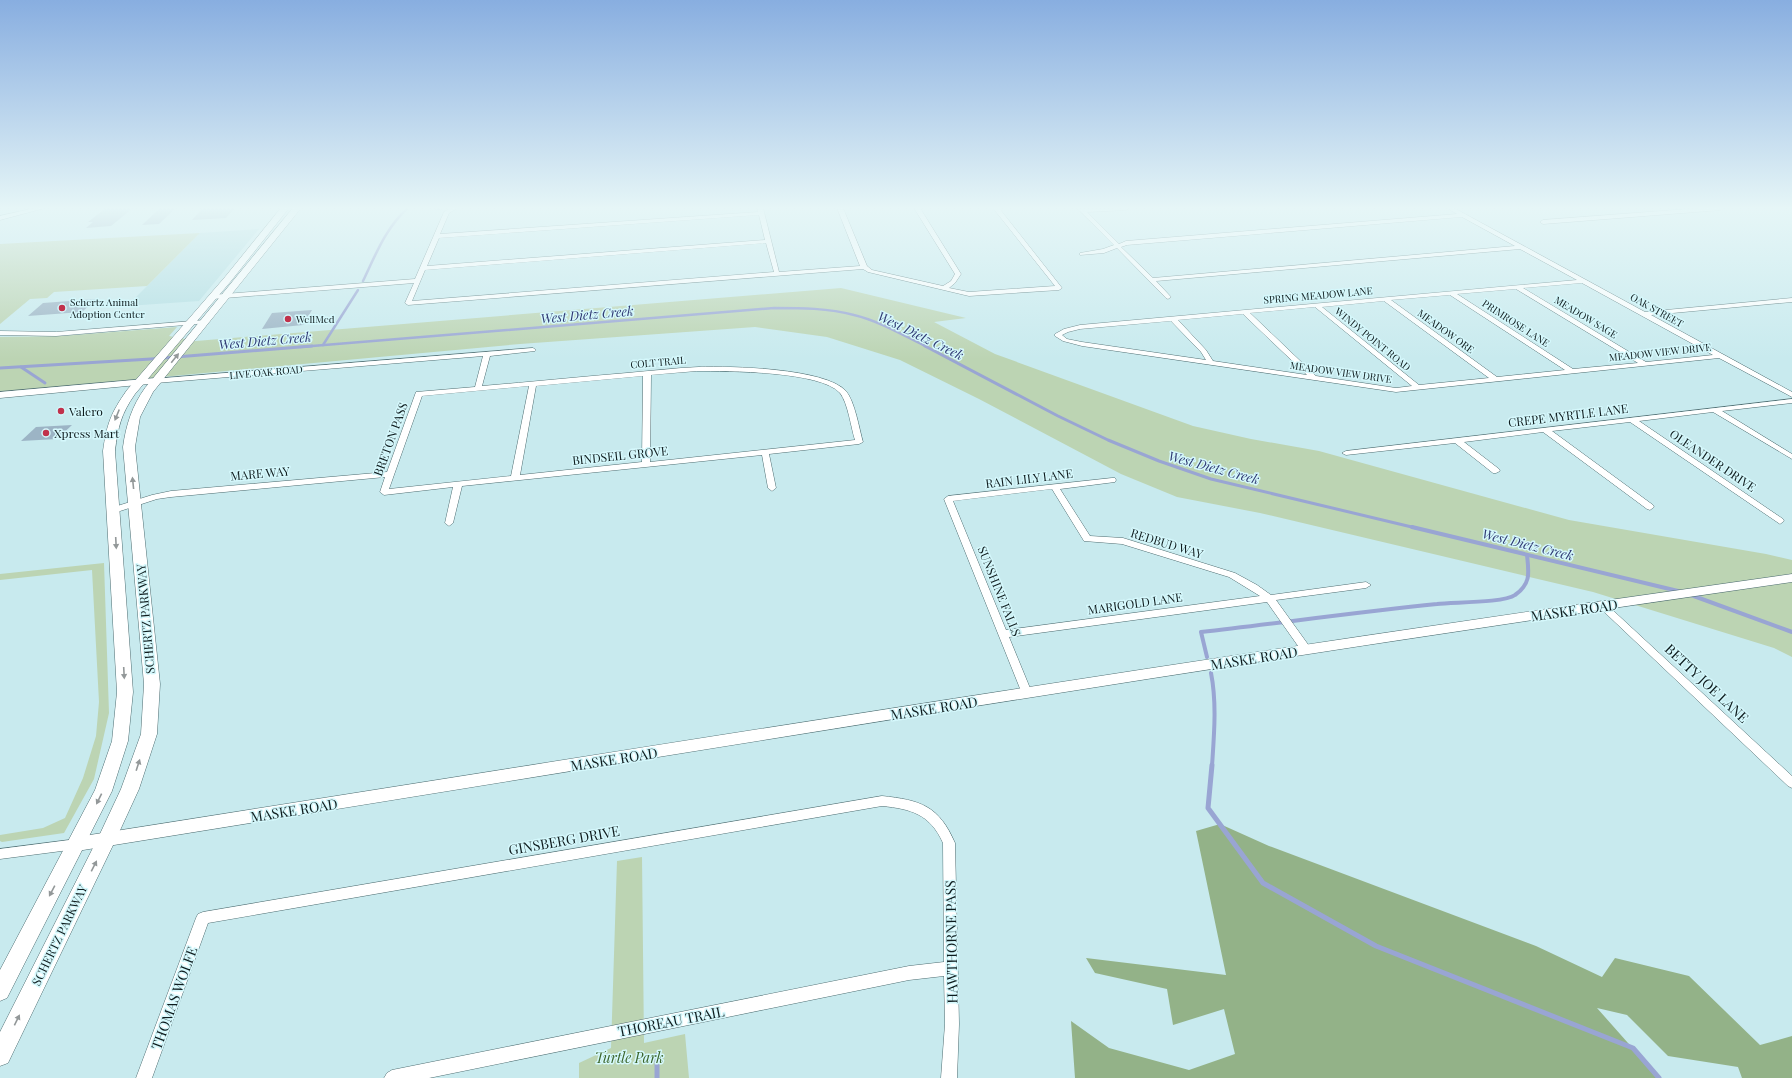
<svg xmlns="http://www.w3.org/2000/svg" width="1792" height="1078" font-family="'Playfair Display',serif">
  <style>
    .built { fill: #b3dee3 }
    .green { fill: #bcd4b3 }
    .forest { fill: #93b288 }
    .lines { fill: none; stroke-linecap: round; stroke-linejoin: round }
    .stream-far3 { stroke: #99a5d3; stroke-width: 2.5 }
    .stream-far2 { stroke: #99a5d3; stroke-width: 3 }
    .stream-far1 { stroke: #99a5d3; stroke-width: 4 }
    .stream { stroke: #99a5d3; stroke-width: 5 }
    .building { fill: #9cb4c5 }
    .minor-casing { stroke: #4f6e72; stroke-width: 1 }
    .tertiary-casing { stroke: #4f6e72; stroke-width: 1 }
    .secondary-casing { stroke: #4f6e72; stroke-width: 1 }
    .minor { fill: #fff; fill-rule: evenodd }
    .tertiary { fill: #fff; fill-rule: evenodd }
    .secondary { fill: #fff; fill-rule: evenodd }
    .oneway { fill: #939899 }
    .poi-dot { fill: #c1314b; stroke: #d5f8fc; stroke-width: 1.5 }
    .labels { text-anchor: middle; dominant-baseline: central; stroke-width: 3; stroke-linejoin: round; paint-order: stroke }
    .far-street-label { font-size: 10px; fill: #0e1b1d; stroke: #d5f8fc }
    .far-poi-label { font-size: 10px; fill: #0e1b1d; stroke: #d5f8fc; text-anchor: start }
    .poi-label { font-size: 12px; fill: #0e1b1d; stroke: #d5f8fc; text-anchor: start }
    .street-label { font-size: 12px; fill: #0e1b1d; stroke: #d5f8fc }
    .water-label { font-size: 13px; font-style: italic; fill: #2f3972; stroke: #d5f8fc }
    .near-street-label { font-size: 14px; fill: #0e1b1d; stroke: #d5f8fc }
    .near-park-label { font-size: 14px; font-style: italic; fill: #3b642a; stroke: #d5f8fc }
  </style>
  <rect width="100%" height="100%" fill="#c8eaee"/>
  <!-- built -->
  <path class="built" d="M259,229L199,301L127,306L200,233Z"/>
  <!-- green -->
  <g class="green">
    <path d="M200,233L147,286L54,292L47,298L30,299L0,324V244Z"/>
    <path d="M841,288L966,318L934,322L995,354L1193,426L1251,439L1319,451L1569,520L1766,554L1792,560V657L1774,648L1593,592L1260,513L1177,497L1121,474L979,399L900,360L827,337L755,327L520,344L0,392V337L61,336L177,327L169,336L196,341Z"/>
    <path d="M104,563L109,713L94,779L64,833L2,842L0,841V835L43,828L65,818L83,778L96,736L99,702L92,570L0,580V574Z"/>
    <path d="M642,857L644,1043L685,1034L689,1078H579V1063L611,1048L617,861Z"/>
  </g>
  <!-- forest -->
  <path class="forest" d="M1220,824L1269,846L1536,946L1602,977L1615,958L1689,976L1760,1045L1792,1036V1078H1742L1738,1067L1668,1056L1627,1015L1597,1008L1659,1078H1075L1071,1021L1109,1048L1189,1070L1235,1054L1224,1009L1173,1025L1167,989L1095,973L1086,958L1226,975L1196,831Z"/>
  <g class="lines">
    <!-- stream-far3 -->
    <g class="stream-far3">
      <path d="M432,208L441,209"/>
      <path d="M363,281C375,256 386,227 408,208"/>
      <path d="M323,345L358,290"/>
      <path d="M300,347L774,308C801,308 828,308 854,315C879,321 903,335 927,347"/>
    </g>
    <!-- stream-far2 -->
    <g class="stream-far2">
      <path d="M925,346L1058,416L1108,440L1159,461L1211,479L1416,528"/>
      <path d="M21,367L45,383"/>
      <path d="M0,368L151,359L312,346"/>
    </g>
    <!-- stream-far1 -->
    <g class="stream-far1">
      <path d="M1412,527L1678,591"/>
      <path d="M1691,595L1792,632"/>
      <path d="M1207,657L1201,632C1280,623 1358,612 1437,604C1453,602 1504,603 1515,595C1531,584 1529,573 1527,555"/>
      <path d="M1211,673C1217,703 1214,736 1212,766"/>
    </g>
    <!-- stream -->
    <g class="stream">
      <path d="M1212,765L1208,808L1263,883L1376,946L1633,1048L1659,1078"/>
      <path d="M657,1055V1078"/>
    </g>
  </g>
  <!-- building -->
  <g class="building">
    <path d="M106,208H133L111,226L86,228L93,222H88Z"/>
    <path d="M160,208H176L159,224L142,225Z"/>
    <path d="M203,208H235L226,218L192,220Z"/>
    <path d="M96,299L82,312L28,316L43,303Z"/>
    <path d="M312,310L303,325L262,329L272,313Z"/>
    <path d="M72,425L57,439L21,441L36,427Z"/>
  </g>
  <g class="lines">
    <!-- minor casing -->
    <g class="minor-casing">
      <g id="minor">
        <path d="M35,208H45L0,220V216Z"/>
        <path d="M451,208H458L449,213L440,234L758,212L757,208H763L779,272L860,266L837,208H843L867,266L872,270L943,286L951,281L955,274L914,208H920L961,274L955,283L949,288L969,292L1055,286L993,208H999L1062,288L1059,290L969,296L868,272L863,269L408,305L405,303L414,283L212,299L209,297L212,295L415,279L444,212ZM759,215L765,240L427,266L439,238ZM766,243L774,272L412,301L425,270Z"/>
        <path d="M1077,208L1084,209L1129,208L1126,210L1087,212L1119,244L1126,241L1457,214L1447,208H1454L1645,312L1792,298V302L1651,315L1792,392V397L1719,358L1396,392L1082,346L1063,341L1055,336V334L1064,329L1080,325L1577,280L1520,249L1156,281L1171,297L1168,299L1166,298L1117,248L1104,253L1080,255V253L1103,249L1114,245ZM1462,217L1515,246L1153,278L1121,247L1127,245ZM1582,283L1713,355L1646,362L1523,288ZM1516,289L1638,363L1573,369L1457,294ZM1450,295L1565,370L1497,377L1391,300ZM1384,301L1489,378L1419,385L1322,307ZM1315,307L1412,386L1396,388L1316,376L1250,313ZM1243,314L1307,375L1213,361L1206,350L1178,320ZM1171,321L1201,352L1206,360L1082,342L1067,339L1062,335L1068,332L1080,329Z"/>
        <path d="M1701,208H1724L1721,210L1543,224L1540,222L1543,220Z"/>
        <path d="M206,320L208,321V323L56,336L0,335V331L56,332Z"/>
        <path d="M533,348L536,350L535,351L490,356L482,386C531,382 579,377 627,373C651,371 675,368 699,367C730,366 825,368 846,391C855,402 859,428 863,442L859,444L769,454L776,488L772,491L768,488L762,455L462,486L453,523L449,526L445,523L453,487L384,495L380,492L385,477L171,497L157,499L114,513L110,510L111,508L152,495L171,491L387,472L416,392L475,387L483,356L156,383H153V379ZM697,371C727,371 821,371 840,393C848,403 851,428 855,440L650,462L651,375ZM643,376L642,462L520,475L536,386ZM529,386L511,476L389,489L422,396Z"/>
        <path d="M1792,399V403L1722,411L1792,454V459L1713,412L1639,421L1783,519L1784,521L1780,524L1630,422L1552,431L1653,505L1654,507L1650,510L1647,509L1543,432L1464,442L1499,469L1500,471L1496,473H1493L1455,443L1346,455L1342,453L1346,451Z"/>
        <path d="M1112,478H1115L1116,480L1115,482L1060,489L1090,536L1123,538L1235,573L1257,585L1271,595L1366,582L1371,585L1366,588L1276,600L1312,650L1311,653H1303L1267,602L1009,637L1032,693L1031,696L1027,697L1023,696L944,499L948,496ZM1052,489L1084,541L1122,544L1229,577L1260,596L1006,630L953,501Z"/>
        <path d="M1602,602L1605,603L1792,776V788L1788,786L1599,607L1597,605L1599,603Z"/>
        <path d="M882,796C921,800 939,806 955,843L959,1024L957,1078H941L945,1024L944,976L909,980L429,1078H384L387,1073L392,1070L909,966L944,962L943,843C930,814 911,809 882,806L208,923L152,1078H136L196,918L198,914L203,912Z"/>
        <path d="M77,839L81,840L83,844L81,848L77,849L0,859V849Z"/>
      </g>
    </g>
    <!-- tertiary casing -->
    <g class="tertiary-casing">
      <g id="tertiary">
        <path d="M156,378L161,381L159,383L0,398V392Z"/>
        <path d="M1792,574V582C1219,664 648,759 77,851L71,849L69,844L71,839L77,837C648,747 1219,654 1792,574Z"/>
      </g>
    </g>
    <!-- secondary casing -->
    <g class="secondary-casing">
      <g id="secondary">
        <path d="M281,208H289L231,281L135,394C121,414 118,427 115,451L133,692L128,741L112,791L7,998L0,1001V970L95,790L112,741L117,692L103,451C107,423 111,413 127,390L225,277Z"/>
        <path d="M293,208H301L153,392L140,417L135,447L160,684L157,734L139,789L116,839L8,1063L0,1066V1032L99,836L121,789L141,734L144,684L123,447C126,425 132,406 145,388Z"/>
      </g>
    </g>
    <!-- minor -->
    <use href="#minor" class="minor"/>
    <!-- tertiary -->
    <use href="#tertiary" class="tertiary"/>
    <!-- secondary -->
    <use href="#secondary" class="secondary"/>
  </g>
  <!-- one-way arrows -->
  <defs><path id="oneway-solid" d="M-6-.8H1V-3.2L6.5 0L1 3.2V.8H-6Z"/></defs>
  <g class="oneway">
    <use href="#oneway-solid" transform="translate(175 358) rotate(-51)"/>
    <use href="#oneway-solid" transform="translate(117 415) rotate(112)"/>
    <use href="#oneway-solid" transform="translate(133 483) rotate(-96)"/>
    <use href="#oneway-solid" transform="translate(116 543) rotate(87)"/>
    <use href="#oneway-solid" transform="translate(124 673) rotate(87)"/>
    <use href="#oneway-solid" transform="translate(138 765) rotate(-72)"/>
    <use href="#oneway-solid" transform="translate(99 799) rotate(116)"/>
    <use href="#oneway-solid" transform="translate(94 866) rotate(-63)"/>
    <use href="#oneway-solid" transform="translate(52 891) rotate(118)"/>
    <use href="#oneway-solid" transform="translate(17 1020) rotate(-64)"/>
  </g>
  <!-- sky -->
  <linearGradient id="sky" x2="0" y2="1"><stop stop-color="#88aee0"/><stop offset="0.58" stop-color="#e6f6f7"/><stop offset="1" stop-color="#e6f6f7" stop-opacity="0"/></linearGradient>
  <rect width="1792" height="359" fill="url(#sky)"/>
  <!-- markers -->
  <g class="poi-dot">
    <circle cx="62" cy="308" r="4"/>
    <circle cx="288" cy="319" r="4"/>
    <circle cx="61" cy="411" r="4"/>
    <circle cx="46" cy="433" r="4"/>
  </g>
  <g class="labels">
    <!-- far-street labels -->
    <g class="far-street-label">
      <text transform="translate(1318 295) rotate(-5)">SPRING MEADOW LANE</text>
      <text transform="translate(1657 310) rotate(29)">OAK STREET</text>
      <text transform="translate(1586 317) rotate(31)">MEADOW SAGE</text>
      <text transform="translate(1516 323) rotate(33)">PRIMROSE LANE</text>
      <text transform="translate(1446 331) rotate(36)">MEADOW ORE</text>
      <text transform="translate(1373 339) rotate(39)">WINDY POINT ROAD</text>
      <text transform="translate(1660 352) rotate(-6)">MEADOW VIEW DRIVE</text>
      <text transform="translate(658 362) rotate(-5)">COLT TRAIL</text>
      <text transform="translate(266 372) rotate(-5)">LIVE OAK ROAD</text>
      <text transform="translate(1341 372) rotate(8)">MEADOW VIEW DRIVE</text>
    </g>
    <!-- far-poi labels -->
    <g class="far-poi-label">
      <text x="70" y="302">Schertz Animal<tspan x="70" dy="12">Adoption Center</tspan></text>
      <text x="296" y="319">WellMed</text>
    </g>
    <!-- poi labels -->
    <g class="poi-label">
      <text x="69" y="411">Valero</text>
      <text x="54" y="433">Xpress Mart</text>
    </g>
    <!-- street labels -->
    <g class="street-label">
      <text transform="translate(1568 415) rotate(-7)">CREPE MYRTLE LANE</text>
      <text transform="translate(390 439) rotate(-70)">BRETON PASS</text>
      <text transform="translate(620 455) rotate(-6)">BINDSEIL GROVE</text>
      <text transform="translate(1713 460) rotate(34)">OLEANDER DRIVE</text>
      <text transform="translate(260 473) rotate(-5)">MARE WAY</text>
      <text transform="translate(1029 478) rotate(-7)">RAIN LILY LANE</text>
      <text transform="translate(1167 543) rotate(17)">REDBUD WAY</text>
      <text transform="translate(1000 591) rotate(68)">SUNSHINE FALLS</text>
      <text transform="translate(1135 603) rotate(-8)">MARIGOLD LANE</text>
      <text transform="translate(145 619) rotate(-95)">SCHERTZ PARKWAY</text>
      <text transform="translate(59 935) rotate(-64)">SCHERTZ PARKWAY</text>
    </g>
    <!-- water labels -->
    <g class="water-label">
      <text transform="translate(587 314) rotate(-5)">West Dietz Creek</text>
      <text transform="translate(921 335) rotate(26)">West Dietz Creek</text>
      <text transform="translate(265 340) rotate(-5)">West Dietz Creek</text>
      <text transform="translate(1214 467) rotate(15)">West Dietz Creek</text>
      <text transform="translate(1528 544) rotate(14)">West Dietz Creek</text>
    </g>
    <!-- near-street labels -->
    <g class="near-street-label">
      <text transform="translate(1574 610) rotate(-8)">MASKE ROAD</text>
      <text transform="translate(1254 658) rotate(-9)">MASKE ROAD</text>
      <text transform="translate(1707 683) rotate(43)">BETTY JOE LANE</text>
      <text transform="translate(934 708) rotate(-9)">MASKE ROAD</text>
      <text transform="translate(614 759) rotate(-9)">MASKE ROAD</text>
      <text transform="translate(294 810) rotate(-9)">MASKE ROAD</text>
      <text transform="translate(564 840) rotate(-10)">GINSBERG DRIVE</text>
      <text transform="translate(951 942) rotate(-91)">HAWTHORNE PASS</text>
      <text transform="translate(174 998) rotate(-70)">THOMAS WOLFE</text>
      <text transform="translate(671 1021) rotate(-11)">THOREAU TRAIL</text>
    </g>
    <!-- near-park labels -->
    <g class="near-park-label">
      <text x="629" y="1057">Turtle Park</text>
    </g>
  </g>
</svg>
